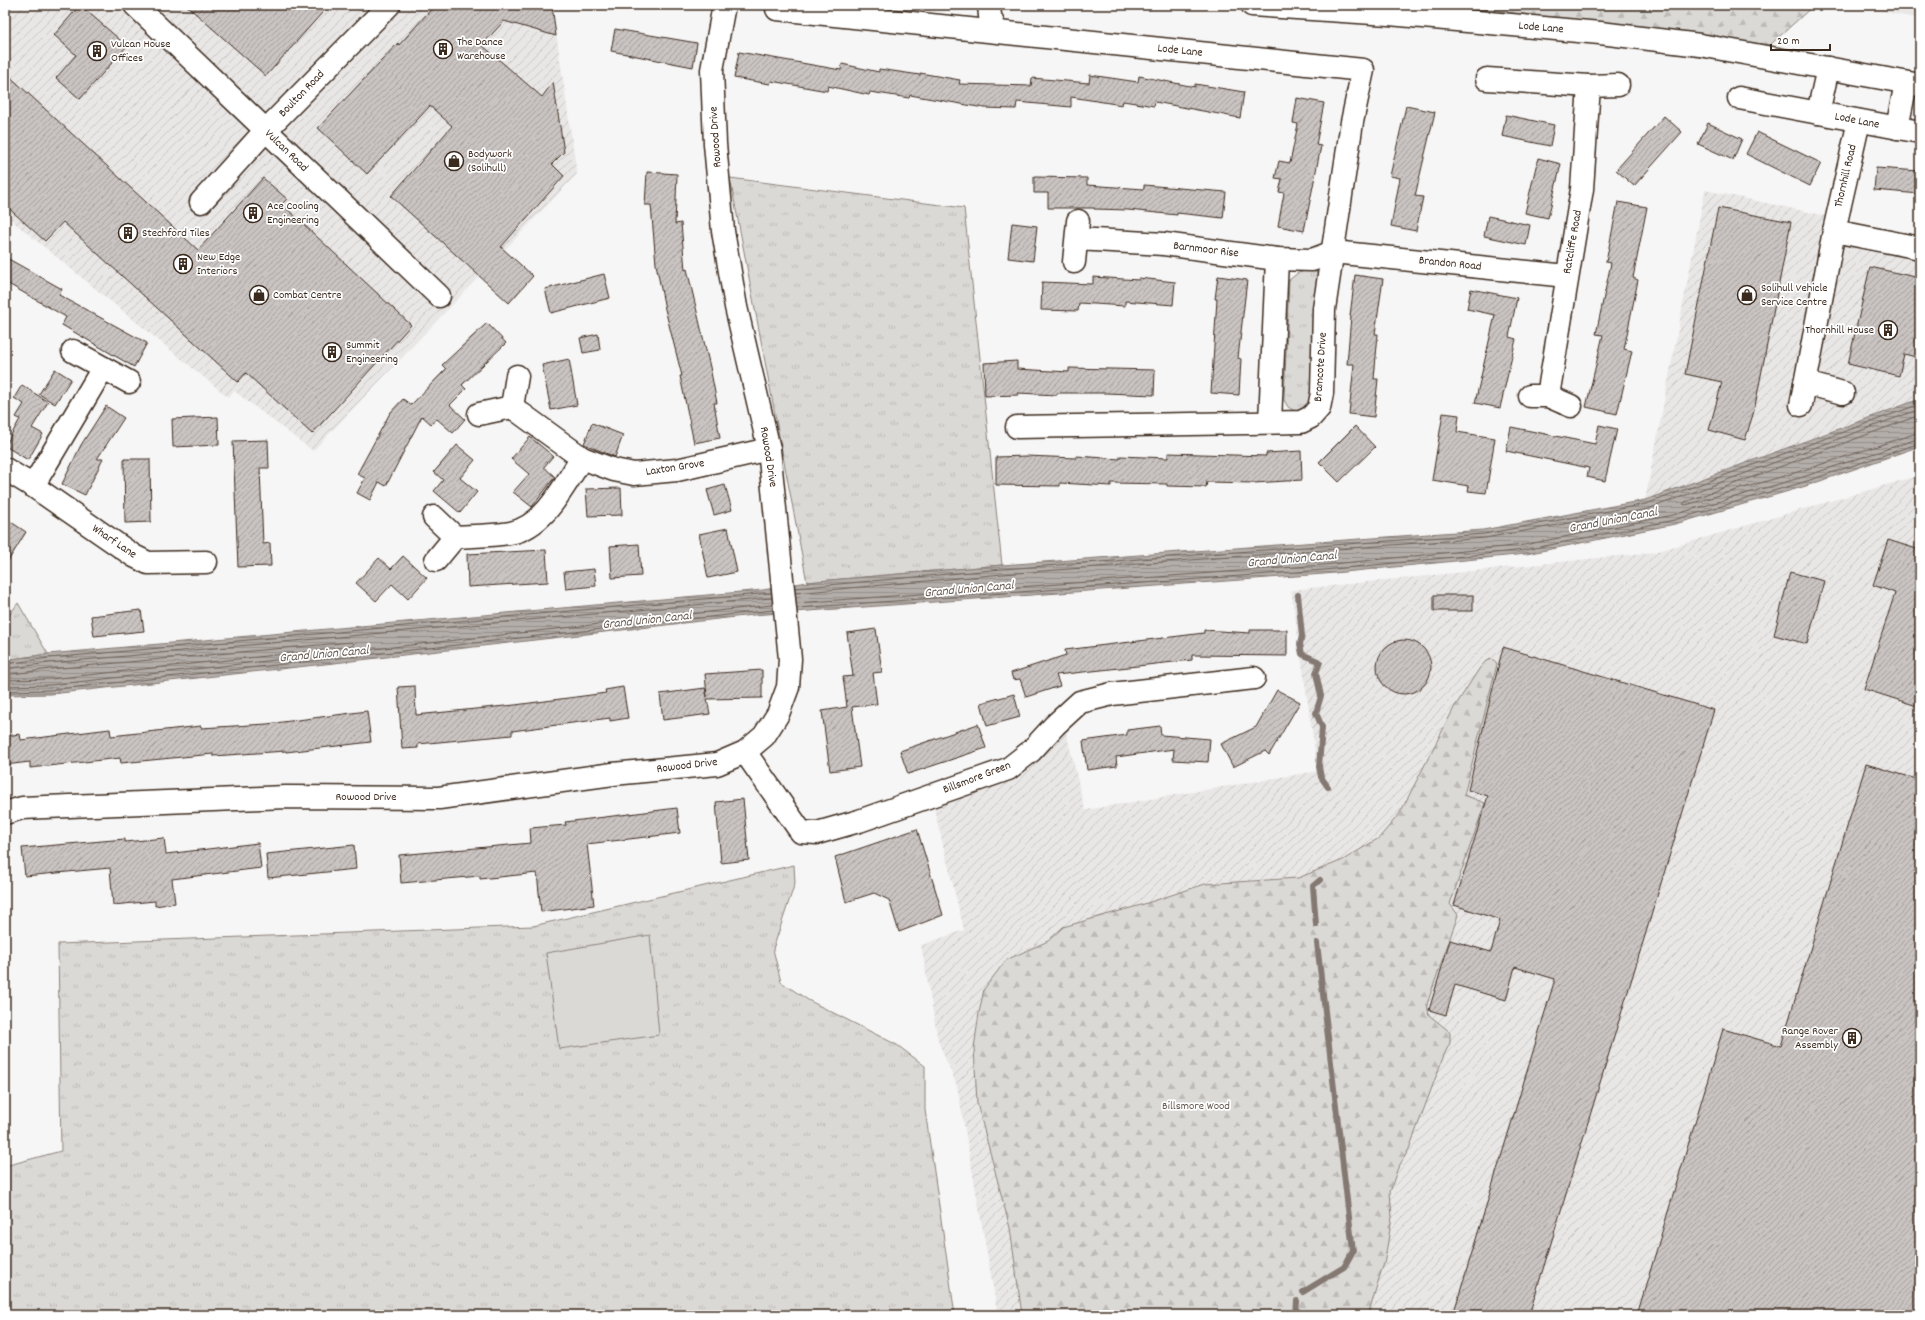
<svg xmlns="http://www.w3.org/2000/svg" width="1925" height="1320" font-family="Dekko,sans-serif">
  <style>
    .built { fill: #e9e7e6 }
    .industrial { fill: url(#industrial-furrows) }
    .grass { fill: url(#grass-tufts); stroke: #8b827a }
    .forest { fill: url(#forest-firs); stroke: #8b827a }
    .garden { fill: #dbd9d6; stroke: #8b827a }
    .water { fill: url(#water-rules); stroke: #847972 }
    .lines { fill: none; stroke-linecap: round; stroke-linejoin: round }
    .shore { stroke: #6b5f56; stroke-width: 1 }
    .stream { stroke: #847972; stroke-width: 6 }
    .building { fill: url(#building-hatch); stroke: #3b2a1e }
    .street-casing { stroke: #3b2a1e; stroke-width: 25 }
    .secondary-casing { stroke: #3b2a1e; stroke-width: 25 }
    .street { stroke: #fff; stroke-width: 22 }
    .secondary { stroke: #fff; stroke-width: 22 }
    .labels { text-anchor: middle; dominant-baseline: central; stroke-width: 3.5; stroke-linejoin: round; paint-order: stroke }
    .street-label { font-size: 12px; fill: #3b2a1e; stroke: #fff }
    .poi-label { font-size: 12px; fill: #3b2a1e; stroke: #fff; text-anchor: start }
    .park-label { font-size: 12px; fill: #63564c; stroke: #fff }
    .water-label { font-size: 13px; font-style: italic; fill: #65584f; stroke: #fff }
  </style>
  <defs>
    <pattern id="industrial-furrows" width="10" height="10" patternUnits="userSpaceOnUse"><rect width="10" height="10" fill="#e9e7e6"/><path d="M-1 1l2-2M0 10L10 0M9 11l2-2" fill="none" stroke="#c9c6c5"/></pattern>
    <pattern id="grass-tufts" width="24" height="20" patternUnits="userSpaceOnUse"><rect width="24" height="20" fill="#dbd9d6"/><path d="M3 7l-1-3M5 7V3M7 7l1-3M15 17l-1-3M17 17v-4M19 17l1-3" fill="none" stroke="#bdbab7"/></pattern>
    <pattern id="forest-firs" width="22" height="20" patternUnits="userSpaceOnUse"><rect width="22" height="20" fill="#dbd9d6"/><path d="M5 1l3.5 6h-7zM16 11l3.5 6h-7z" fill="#bdbab7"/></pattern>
    <pattern id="water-rules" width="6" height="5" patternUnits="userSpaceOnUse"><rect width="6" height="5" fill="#b4aeaa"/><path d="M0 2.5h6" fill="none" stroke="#948e8a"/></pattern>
    <pattern id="building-hatch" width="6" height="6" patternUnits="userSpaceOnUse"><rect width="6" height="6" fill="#c9c3c1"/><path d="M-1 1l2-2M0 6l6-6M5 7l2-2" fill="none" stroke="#a49f9c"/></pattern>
  </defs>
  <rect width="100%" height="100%" fill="#f7f6f6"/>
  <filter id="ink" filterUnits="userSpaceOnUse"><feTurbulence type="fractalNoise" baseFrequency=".025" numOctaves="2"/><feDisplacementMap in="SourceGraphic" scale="8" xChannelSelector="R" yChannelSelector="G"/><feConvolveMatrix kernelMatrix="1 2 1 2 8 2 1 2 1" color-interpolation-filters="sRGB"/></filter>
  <g filter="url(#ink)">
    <!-- built -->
    <path class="built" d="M1849,5H1920V19Z"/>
    <!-- industrial -->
    <g class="industrial">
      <path d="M5,5H552L577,174L313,451L234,391L228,397L5,215Z"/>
      <path d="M1705,190L1920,236V399L1645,500Z"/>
      <path d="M1920,475V1315H998L957,1086L938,1041L921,945L964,930L928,784L1003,762L1060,707L1085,810L1318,771L1291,590L1655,552Z"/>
    </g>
    <!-- grass -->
    <g class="grass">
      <path d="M730,178L964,208L1002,565L807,582Z"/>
      <path d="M1310,270L1317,273L1323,282L1315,400L1307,409L1298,413L1288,407L1284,400L1289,280L1298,273Z"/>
      <path d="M18,603L48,654L5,660V621Z"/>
      <path d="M794,865L795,883L773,949L781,982L808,1000L897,1045L925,1066V1110L955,1315H5V1166L61,1151L58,944L533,926Z"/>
    </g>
    <!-- forest -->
    <g class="forest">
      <path d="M1440,5H1814L1770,45L1466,7Z"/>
      <path d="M1491,659L1495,661L1497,664L1464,795L1485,803L1450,904L1458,915L1427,1004L1429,1015L1450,1032V1043L1444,1055L1409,1149L1397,1170L1390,1192L1392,1217L1385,1259L1368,1315H1022L1010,1228L977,1103L974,1048L979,1013L984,989L1006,960L1048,941L1063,927L1141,905L1205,884L1298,878L1343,860L1379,838L1400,813L1454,708L1479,669L1486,661Z"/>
    </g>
    <!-- garden -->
    <path class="garden" d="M650,935L659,1035L559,1049L546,953Z"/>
    <!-- water -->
    <path class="water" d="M1920,399V446L1806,486L1675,524L1526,554L1324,574L753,615L334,663L51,694L5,695V660L48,654L763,590L807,582L1002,565L1483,530L1645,500Z"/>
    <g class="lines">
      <!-- shore -->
      <g class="shore">
        <path d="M1920,415L1685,502L1683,504L1686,505L1801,471L1920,432"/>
        <path d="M795,588L1003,569L1484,534L1646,504L1920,404"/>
        <path d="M795,593L1003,574L1485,538L1648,509L1920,409"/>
        <path d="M796,603L1323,565L1524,545L1673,515L1803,477L1920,438"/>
        <path d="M797,608L1324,570L1525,550L1674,520L1804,482L1920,443"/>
        <path d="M5,664L49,658L771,593"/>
        <path d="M5,669L49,663L772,598"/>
        <path d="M5,675L50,669L352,642L354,644L352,646L332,649L50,679L5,680"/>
        <path d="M5,686L50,685L772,605"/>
        <path d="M5,691L50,690L773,610"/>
      </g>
      <!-- stream -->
      <g class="stream">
        <path d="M1298,595L1302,636L1300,644L1302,654L1320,662L1316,673L1321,696L1316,713L1322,727L1319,767L1321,777L1328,787"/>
        <path d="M1316,925L1313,886L1320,880"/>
        <path d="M1303,1292L1344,1267L1353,1251L1317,943"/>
        <path d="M1296,1315L1297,1301"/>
      </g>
    </g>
    <!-- building -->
    <g class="building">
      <path d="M80,5L127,46L80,99L56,78L76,55L54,35Z"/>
      <path d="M186,5H329L266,76Z"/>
      <path d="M435,5H552L556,36L504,21L482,45L542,97L553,82L564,152L552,164L564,176L501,247L533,276L509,303L391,196L452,126L430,106L367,174L318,128L398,43L399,45Z"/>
      <path d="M615,29L697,43L693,67L611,51Z"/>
      <path d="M739,52L841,70L842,64L879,72V69L920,75V73L960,80L959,84L1031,86L1032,78L1089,83L1090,75L1138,82L1139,76L1195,87V84L1244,92L1240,118L1155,102L1154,106L1123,101L1122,105L1071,97V107L1017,102L1016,109L984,108L910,95L909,98L870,92L869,95L828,86L827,91L771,81L770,84L734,78Z"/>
      <path d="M5,72L198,250L263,178L287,199L282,204L411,325L312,434L246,373L238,382L63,222L45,241L5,205Z"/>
      <path d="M1297,98L1324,103L1316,145L1321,146L1304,231L1278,226L1284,193L1279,192L1282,179L1275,178L1279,161L1290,163L1298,124L1293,123Z"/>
      <path d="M1406,106L1435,112L1415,196L1423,197L1416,231L1391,226L1400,178L1390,176Z"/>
      <path d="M1506,115L1554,125L1550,146L1502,136Z"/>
      <path d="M1664,116L1682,132L1634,186L1616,170Z"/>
      <path d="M1708,123L1742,139L1733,160L1698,144Z"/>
      <path d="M1757,132L1821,163L1810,186L1746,154Z"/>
      <path d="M1538,158L1561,164L1548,218L1525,213Z"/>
      <path d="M1876,168L1920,171V194L1874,190Z"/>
      <path d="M647,172L677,174L675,224L681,223L685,270L687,269L710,367L717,403H714L720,438L694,443L680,376H682L665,309L656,264L651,205H645Z"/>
      <path d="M1034,177L1087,178V185L1144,189V185L1226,192L1223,218L1177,213V215L1128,210L1094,209V208H1048V193H1034Z"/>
      <path d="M1618,202L1647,207L1633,278L1638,280L1624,349L1632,351L1617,414L1586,407L1603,335L1596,334L1611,263L1606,262Z"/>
      <path d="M1718,208L1791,222L1754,411L1745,440L1709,430L1722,382L1685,374Z"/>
      <path d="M1488,216L1530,225L1526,245L1484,236Z"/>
      <path d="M1012,223L1037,226L1033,261L1008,258Z"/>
      <path d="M5,257L62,289L59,295L147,343L134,367L62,325L66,317L5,282Z"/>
      <path d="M1870,267L1920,278V292L1917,305L1920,306V358L1904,354L1899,376L1848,364Z"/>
      <path d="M604,274L610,298L551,313L545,289Z"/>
      <path d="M1355,275L1383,279L1375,334H1378L1374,379H1378L1374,417L1349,414L1354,364H1347L1351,316H1350Z"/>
      <path d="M1218,276L1247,280L1238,358L1241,359L1239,395L1211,393L1217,299H1215Z"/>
      <path d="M1093,277L1139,280V278L1175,282L1173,305L1125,301V306L1079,303L1078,311L1041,310L1042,282L1093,284Z"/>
      <path d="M1471,289L1517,298L1509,337L1516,339L1500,408L1475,403L1495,315L1467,309Z"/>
      <path d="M487,323L506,343L462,385L466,389L450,405L465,419L453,433L437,419L431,424L422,416L386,486L379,482L370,500L357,493L365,478L357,474L390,413L403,399L411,405L446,369L442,365Z"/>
      <path d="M598,334L600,350L583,353L580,338Z"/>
      <path d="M569,359L577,405L551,410L542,365Z"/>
      <path d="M1017,361V369L1069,372V368L1155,370L1154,395L1106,393H1057V395L1018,393L1019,395L985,396L984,363Z"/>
      <path d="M55,369L71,379L55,404L39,394Z"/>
      <path d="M22,385L48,402L32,428L43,434L28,460L5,446L20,419L16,417L24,404L14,398Z"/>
      <path d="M106,406L124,418L97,459H103L85,495L62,484L81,445Z"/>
      <path d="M1443,413L1459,415L1457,432L1495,438L1486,493L1468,491L1469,486L1432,480Z"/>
      <path d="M218,417L219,445L173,447L172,419Z"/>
      <path d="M592,423L623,435L615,457L584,444Z"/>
      <path d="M1599,425L1617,429L1605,481L1587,477L1589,468L1506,451L1511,427L1595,444Z"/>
      <path d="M1355,426L1375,447L1339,482L1319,462Z"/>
      <path d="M530,437L553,456L544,467L555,477L532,507L513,492L529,474L511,459Z"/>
      <path d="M268,440L269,468H260L263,544L270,543L271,566L238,567L233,441Z"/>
      <path d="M457,445L475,460L460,478L477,492L460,513L434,491L443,480L434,472Z"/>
      <path d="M1301,451L1302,480L1254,483L1207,482L1206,487L1167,486V484L1111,483V486L1060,483V486L996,485V457L1026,456L1076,458V456L1120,459V456L1168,458V453L1266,456V453Z"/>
      <path d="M124,459H150L151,522L125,523Z"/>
      <path d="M725,485L732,510L714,515L707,490Z"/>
      <path d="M621,488L622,515L588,516L586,489Z"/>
      <path d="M5,518L26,532L5,566Z"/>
      <path d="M728,528L737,572L708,578L699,534Z"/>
      <path d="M1888,540L1920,550V707L1864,689L1895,593L1873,585Z"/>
      <path d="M639,544L641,576L612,578L610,546Z"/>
      <path d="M546,550L548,582L468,587L467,554Z"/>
      <path d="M403,556L427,578L408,599L392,584L376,601L356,583L379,558L391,569Z"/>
      <path d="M594,569L596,586L566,589L564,572Z"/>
      <path d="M1790,572L1824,581L1807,644L1774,635Z"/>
      <rect x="1434" y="595" width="39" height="16"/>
      <path d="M141,610L144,631L94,636L91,616Z"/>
      <path d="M876,629L882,672L873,673L877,704L852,707L860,767L830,771L822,711L847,707L843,677L853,676L847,633Z"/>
      <path d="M1204,630L1250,633V630H1287V656L1192,655V660L1056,675L1060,686L1026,697L1020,679L1013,680L1011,673L1066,655L1065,650L1204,633Z"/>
      <circle cx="1404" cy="667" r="27"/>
      <path d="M1503,647L1714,710L1529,1315H1453L1555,979L1515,967L1506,1000L1455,985L1446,1015L1429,1010L1450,940L1491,952L1500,920L1454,905L1488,796L1468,790Z"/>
      <path d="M762,670V698L707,699L710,714L663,720L660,694L705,688L707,697L705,674Z"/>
      <path d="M415,686L416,715L515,705L606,693L605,690L623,687L628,718L610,721V718L512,731V735L418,744V748L402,749L398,687Z"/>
      <path d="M1277,690L1300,702L1269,755L1265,751L1233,767L1221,744L1256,727Z"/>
      <path d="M1014,694L1020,717L987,726L981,703Z"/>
      <path d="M367,711L371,742L286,752V751L213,756V754L121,763L120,758L30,768V762L5,765V736L20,734L21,740L110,729L111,736L201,726V728L267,724Z"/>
      <path d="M978,724L986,748L908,774L900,751Z"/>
      <path d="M1160,726L1161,735L1210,739L1208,762L1173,760L1174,749L1116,757L1117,766L1087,770L1083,741L1127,735V730Z"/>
      <path d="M1866,764L1920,780V1315H1637L1723,1029L1781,1046Z"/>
      <path d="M743,799L749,860L721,863L716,802Z"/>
      <path d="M677,808L680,833L587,844L594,905L541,912L537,873L480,879V876L401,883L399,855L531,843L530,828L566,825L565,822Z"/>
      <path d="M917,829L943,915L899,932L889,900L874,893L846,902L835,857Z"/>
      <path d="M164,838L166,854L258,843L261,868L172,879L175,903L155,906V901L113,905L110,868L25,876L22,848L125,839V842Z"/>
      <path d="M354,845L356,869L268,878L266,854Z"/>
    </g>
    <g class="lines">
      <!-- street casing -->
      <g class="street-casing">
        <g id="street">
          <path d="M135,5L439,296"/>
          <path d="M989,5L990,16L996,31"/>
          <path d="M777,9L1363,70L1352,122L1324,309L1322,393L1319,408L1311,417L1301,422L1017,427"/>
          <path d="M1487,79L1589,86L1618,85"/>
          <path d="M1739,98L1920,132"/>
          <path d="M1818,113L1828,68"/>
          <path d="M1897,128L1906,83"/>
          <path d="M201,202L265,131L389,5"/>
          <path d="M1834,231L1920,248"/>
          <path d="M1077,239L1164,244L1277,259L1312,260L1333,252L1567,276"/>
          <path d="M1074,262L1078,221"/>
          <path d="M73,351L129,382"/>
          <path d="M1805,383L1843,393"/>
          <path d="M1530,396H1548L1571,406"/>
          <path d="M1548,396L1582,189L1589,86"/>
          <path d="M1801,405L1834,231L1859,121"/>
          <path d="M512,407L582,458"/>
          <path d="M479,414L512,407L517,376"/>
          <path d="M1270,422L1277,259"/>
          <path d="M5,469L33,486L134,556L148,563L206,562"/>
          <path d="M33,486L103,368"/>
          <path d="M434,517L455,537L436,560"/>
          <path d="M455,537C473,536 492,536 510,533C545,527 564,485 582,458L614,470L634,474L677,470L769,449"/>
          <path d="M745,752L801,832L817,833L859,821L1008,769L1031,751L1055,725L1080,702L1112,694L1254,678"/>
        </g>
      </g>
      <!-- secondary casing -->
      <g class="secondary-casing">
        <g id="secondary">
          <path d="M1252,5L1389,14L1600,33L1700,45L1920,85"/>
          <path d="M5,813L22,808L286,797L439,798L613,774L717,764L745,752L764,736L778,714L788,687L790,659L769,449L736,307L723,231L715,144L712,70L724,5"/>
        </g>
      </g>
      <!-- street -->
      <use href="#street" class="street"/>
      <!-- secondary -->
      <use href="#secondary" class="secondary"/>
    </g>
  </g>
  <!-- icons -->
  <defs>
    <g id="building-ring" transform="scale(1)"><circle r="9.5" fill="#fff" stroke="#3b2a1e" stroke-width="1.5"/><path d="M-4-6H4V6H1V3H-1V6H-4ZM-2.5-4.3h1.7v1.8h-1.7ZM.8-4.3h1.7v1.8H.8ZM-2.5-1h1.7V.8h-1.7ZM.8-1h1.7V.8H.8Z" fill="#3b2a1e"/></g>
    <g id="shop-ring" transform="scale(1)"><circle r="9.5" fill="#fff" stroke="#3b2a1e" stroke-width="1.5"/><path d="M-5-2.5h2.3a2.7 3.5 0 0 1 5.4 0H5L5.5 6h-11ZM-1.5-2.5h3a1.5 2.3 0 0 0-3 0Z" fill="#3b2a1e"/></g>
  </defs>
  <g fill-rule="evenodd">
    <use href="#building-ring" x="443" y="49"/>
    <use href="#building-ring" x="97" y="51"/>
    <use href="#shop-ring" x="454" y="161"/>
    <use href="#building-ring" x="253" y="213"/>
    <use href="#building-ring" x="128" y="233"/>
    <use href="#building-ring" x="183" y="264"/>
    <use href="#shop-ring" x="259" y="295"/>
    <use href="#shop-ring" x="1747" y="295"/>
    <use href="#building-ring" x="1888" y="330"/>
    <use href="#building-ring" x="332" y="352"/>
    <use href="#building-ring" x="1852" y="1038"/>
  </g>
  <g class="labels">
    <!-- street labels -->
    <g class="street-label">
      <text transform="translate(1541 28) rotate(5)">Lode Lane</text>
      <text transform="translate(1180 51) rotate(6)">Lode Lane</text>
      <text transform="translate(302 94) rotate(-46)">Boulton Road</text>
      <text transform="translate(1857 121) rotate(11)">Lode Lane</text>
      <text transform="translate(716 137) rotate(-94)">Rowood Drive</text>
      <text transform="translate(286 151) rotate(44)">Vulcan Road</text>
      <text transform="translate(1846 176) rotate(-77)">Thornhill Road</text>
      <text transform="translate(1573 242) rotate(-80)">Ratcliffe Road</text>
      <text transform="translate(1206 250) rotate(7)">Barnmoor Rise</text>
      <text transform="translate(1450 264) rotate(6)">Brandon Road</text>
      <text transform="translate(1321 367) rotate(-86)">Bramcote Drive</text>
      <text transform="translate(768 457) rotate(81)">Rowood Drive</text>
      <text transform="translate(675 468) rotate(-9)">Laxton Grove</text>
      <text transform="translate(114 542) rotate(34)">Wharf Lane</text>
      <text transform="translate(687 766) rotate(-7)">Rowood Drive</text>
      <text transform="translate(977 778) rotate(-21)">Billsmore Green</text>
      <text x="366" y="797">Rowood Drive</text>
    </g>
    <!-- poi labels -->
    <g class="poi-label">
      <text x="457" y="42">The Dance<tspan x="457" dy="14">Warehouse</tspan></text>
      <text x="111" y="44">Vulcan House<tspan x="111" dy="14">Offices</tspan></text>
      <text x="468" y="154">Bodywork<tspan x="468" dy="14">(Solihull)</tspan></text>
      <text x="267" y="206">Ace Cooling<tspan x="267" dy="14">Engineering</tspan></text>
      <text x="142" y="233">Stechford Tiles</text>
      <text x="197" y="257">New Edge<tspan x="197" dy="14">Interiors</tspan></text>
      <text x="1761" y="288">Solihull Vehicle<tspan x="1761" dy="14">Service Centre</tspan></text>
      <text x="273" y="295">Combat Centre</text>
      <text x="1874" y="330" text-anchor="end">Thornhill House</text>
      <text x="346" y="345">Summit<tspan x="346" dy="14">Engineering</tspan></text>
      <text x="1838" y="1031" text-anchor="end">Range Rover<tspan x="1838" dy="14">Assembly</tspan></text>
    </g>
    <!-- park labels -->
    <g class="park-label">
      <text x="1196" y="1106">Billsmore Wood</text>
    </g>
    <!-- water labels -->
    <g class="water-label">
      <text transform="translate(1613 521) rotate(-11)">Grand Union Canal</text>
      <text transform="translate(1292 560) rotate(-5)">Grand Union Canal</text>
      <text transform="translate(969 590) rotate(-5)">Grand Union Canal</text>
      <text transform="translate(647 621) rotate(-6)">Grand Union Canal</text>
      <text transform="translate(324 655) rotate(-5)">Grand Union Canal</text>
    </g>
  </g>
  <!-- margin -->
  <rect width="1925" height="1320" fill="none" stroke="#fff" stroke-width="20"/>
  <rect x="10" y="10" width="1905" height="1300" fill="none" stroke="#3b2a1e" stroke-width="1.5" filter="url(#ink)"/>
  <!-- scale -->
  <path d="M1771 44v6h59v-6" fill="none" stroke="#3b2a1e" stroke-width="2"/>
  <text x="1777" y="44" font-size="12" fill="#3b2a1e" stroke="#ffffff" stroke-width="3" paint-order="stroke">20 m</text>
</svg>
